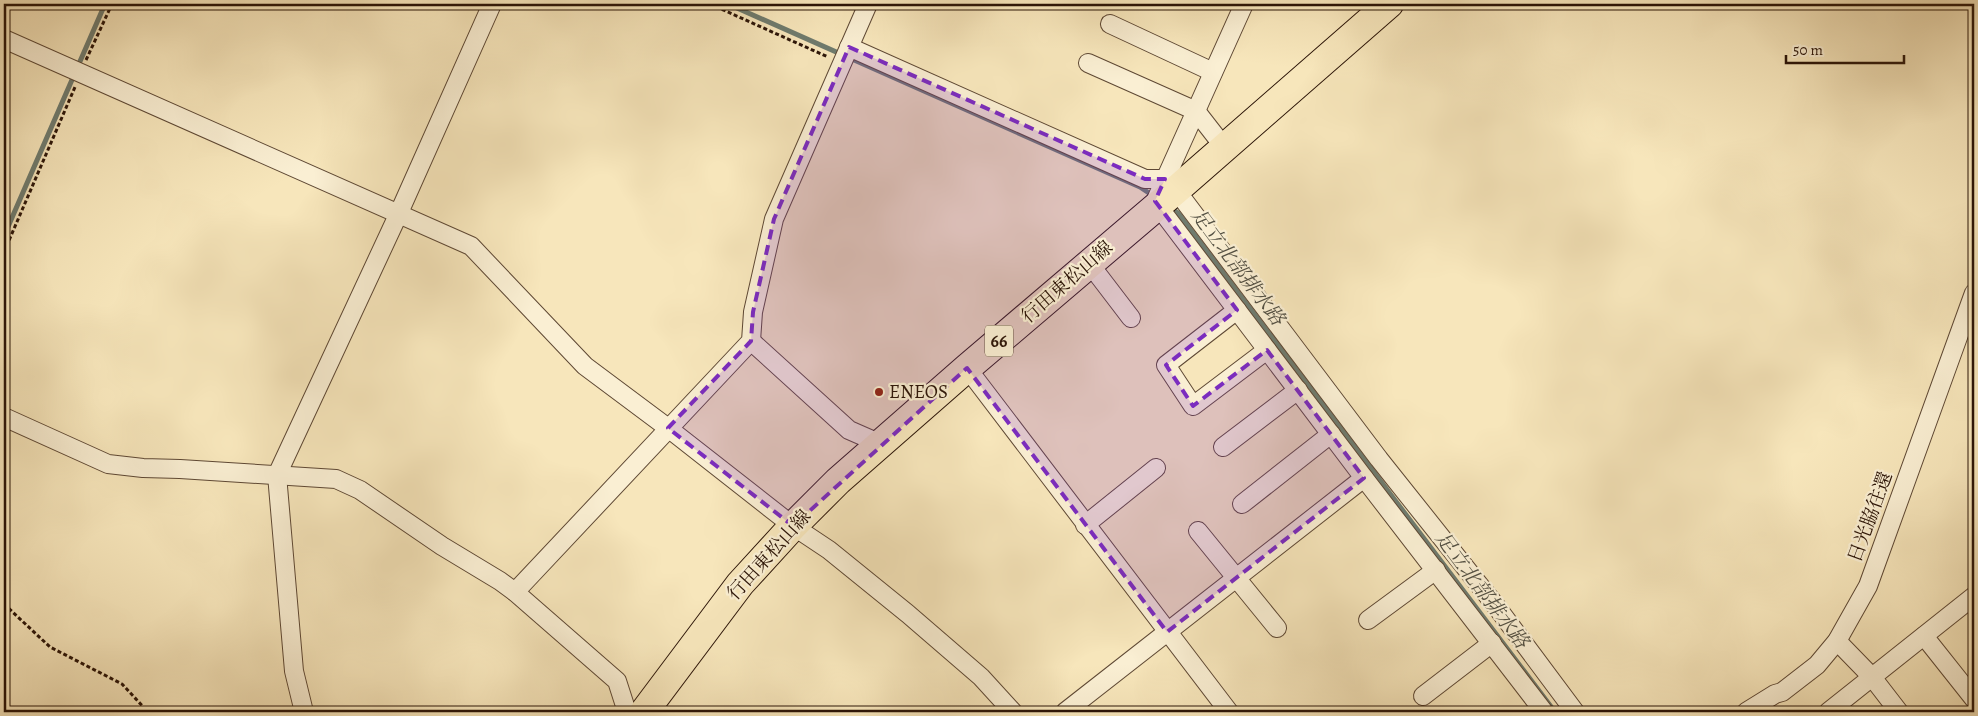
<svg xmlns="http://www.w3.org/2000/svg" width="1978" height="716" font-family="Alegreya,'Noto Serif JP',serif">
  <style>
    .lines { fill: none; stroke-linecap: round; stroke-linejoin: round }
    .stream { stroke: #6f7b6e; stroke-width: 5 }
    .street-casing { stroke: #5e4834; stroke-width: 20 }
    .primary-casing { stroke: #2b1407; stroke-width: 30 }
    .path { stroke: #2b1407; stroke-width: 3; stroke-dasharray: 4 2.5; stroke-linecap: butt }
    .street { stroke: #faefd3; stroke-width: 18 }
    .primary { stroke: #f7e6bb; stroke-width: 28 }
    .marked { fill: #7b2cbf; fill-opacity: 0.2; stroke: #7b2cbf; stroke-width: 4; stroke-dasharray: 10 6; stroke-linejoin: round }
    .poi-dot { fill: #8f2418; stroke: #faefd3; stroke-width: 2 }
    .labels { text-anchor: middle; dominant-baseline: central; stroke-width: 4.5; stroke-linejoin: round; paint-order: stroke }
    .shield { fill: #faefd3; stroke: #695644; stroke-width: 1 }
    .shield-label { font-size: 18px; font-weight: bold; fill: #2b1407 }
    .street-label { font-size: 19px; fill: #2b1407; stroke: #faefd3 }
    .poi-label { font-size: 19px; fill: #2b1407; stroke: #faefd3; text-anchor: start }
    .water-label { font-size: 20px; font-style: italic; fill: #535043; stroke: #faefd3 }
  </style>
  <rect width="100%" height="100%" fill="#f7e6bb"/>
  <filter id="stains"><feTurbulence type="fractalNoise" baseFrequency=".004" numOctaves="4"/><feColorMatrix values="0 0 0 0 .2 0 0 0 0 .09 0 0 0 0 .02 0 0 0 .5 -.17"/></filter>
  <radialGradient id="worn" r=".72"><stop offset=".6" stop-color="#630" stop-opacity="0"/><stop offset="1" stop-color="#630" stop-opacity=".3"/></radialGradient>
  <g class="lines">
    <!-- stream -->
    <g class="stream">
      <path d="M728,4L1140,187L1155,197"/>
      <path d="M1168,206L1178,213L1555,712"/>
      <path d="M4,236L105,4"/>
    </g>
    <!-- street casing -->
    <g class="street-casing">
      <g id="street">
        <path d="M1244,4L1155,202L1364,478L1544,712"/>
        <path d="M1110,24L1213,72"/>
        <path d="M4,39L471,246L585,366L668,428L793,526L829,550L908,614L981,677L1013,712"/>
        <path d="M849,47L1145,179H1165"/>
        <path d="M1088,63L1196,111L1224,147"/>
        <path d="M1176,190L1379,459L1496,606L1575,712"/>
        <path d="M1089,263L1131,318"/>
        <path d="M1237,310L1166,365L1193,406L1267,350"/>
        <path d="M751,341L849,430L881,444"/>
        <path d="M967,368L1229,712"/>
        <path d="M4,417L108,464L143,468L180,469L336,479L360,490L442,546L500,581L515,592L617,681L627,712"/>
        <path d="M1223,447L1298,390"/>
        <path d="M1242,504L1331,434"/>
        <path d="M1085,525L1156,468"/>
        <path d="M1198,531L1277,628"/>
        <path d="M515,592L751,341L753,312L774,219L868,4"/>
        <path d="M1368,620L1436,570"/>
        <path d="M1924,636L1974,699"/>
        <path d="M1837,641L1872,677L1899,712"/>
        <path d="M1423,696L1492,643"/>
        <path d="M304,712L294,671L277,475L398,215L492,4"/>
        <path d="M1065,712L1364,478"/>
        <path d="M1746,712L1775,694L1782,692L1817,665L1837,641L1868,586L1974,293"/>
        <path d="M1828,712L1974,596"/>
      </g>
    </g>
    <!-- primary casing -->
    <g class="primary-casing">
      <path id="primary" d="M644,712L740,584L793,526L838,481L967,368L1176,190L1389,4"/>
    </g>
    <!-- path -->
    <g class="path">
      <path d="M710,4L828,57"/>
      <path d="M86,60L112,4"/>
      <path d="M4,252L75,87"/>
      <path d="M4,604L50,647L122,684L148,712"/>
    </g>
    <!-- street -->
    <use href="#street" class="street"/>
    <!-- primary -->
    <use href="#primary" class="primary"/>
  </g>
  <!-- marked area -->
  <path class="marked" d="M849,47L1145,179H1165L1155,201L1237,310L1166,365L1193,406L1267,350L1364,478L1167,632L967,368L793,526L668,428L751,341L753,312L774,219Z"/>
  <!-- markers -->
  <circle class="poi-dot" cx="879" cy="392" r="5"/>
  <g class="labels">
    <!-- shield labels -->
    <rect class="shield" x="985" y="325.5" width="28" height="31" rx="4"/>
    <g class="shield-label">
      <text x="999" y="341">66</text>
    </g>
    <!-- street labels -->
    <g class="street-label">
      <text transform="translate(1067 282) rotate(-41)">行田東松山線</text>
      <text transform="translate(1870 517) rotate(-70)">日光脇往還</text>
      <text transform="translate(769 555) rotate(-48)">行田東松山線</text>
    </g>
    <!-- poi labels -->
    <g class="poi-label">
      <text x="889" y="392">ENEOS</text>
    </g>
    <!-- water labels -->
    <g class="water-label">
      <text transform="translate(1238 267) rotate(53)">足立北部排水路</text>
      <text transform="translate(1482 590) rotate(53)">足立北部排水路</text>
    </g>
  </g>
  <!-- margin -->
  <rect width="1978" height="716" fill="none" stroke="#f7e6bb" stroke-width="20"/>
  <rect x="5" y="5" width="1968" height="706" fill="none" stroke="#2b1407" stroke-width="2.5"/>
  <rect x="10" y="10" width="1958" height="696" fill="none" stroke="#2b1407"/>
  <!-- scale -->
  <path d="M1786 55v8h118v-8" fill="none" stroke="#2b1407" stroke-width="2.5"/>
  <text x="1793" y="55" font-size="15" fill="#2b1407" stroke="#faefd3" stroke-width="4" paint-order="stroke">50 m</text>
  <rect width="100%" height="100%" filter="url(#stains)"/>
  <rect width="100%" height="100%" fill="url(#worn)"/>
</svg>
